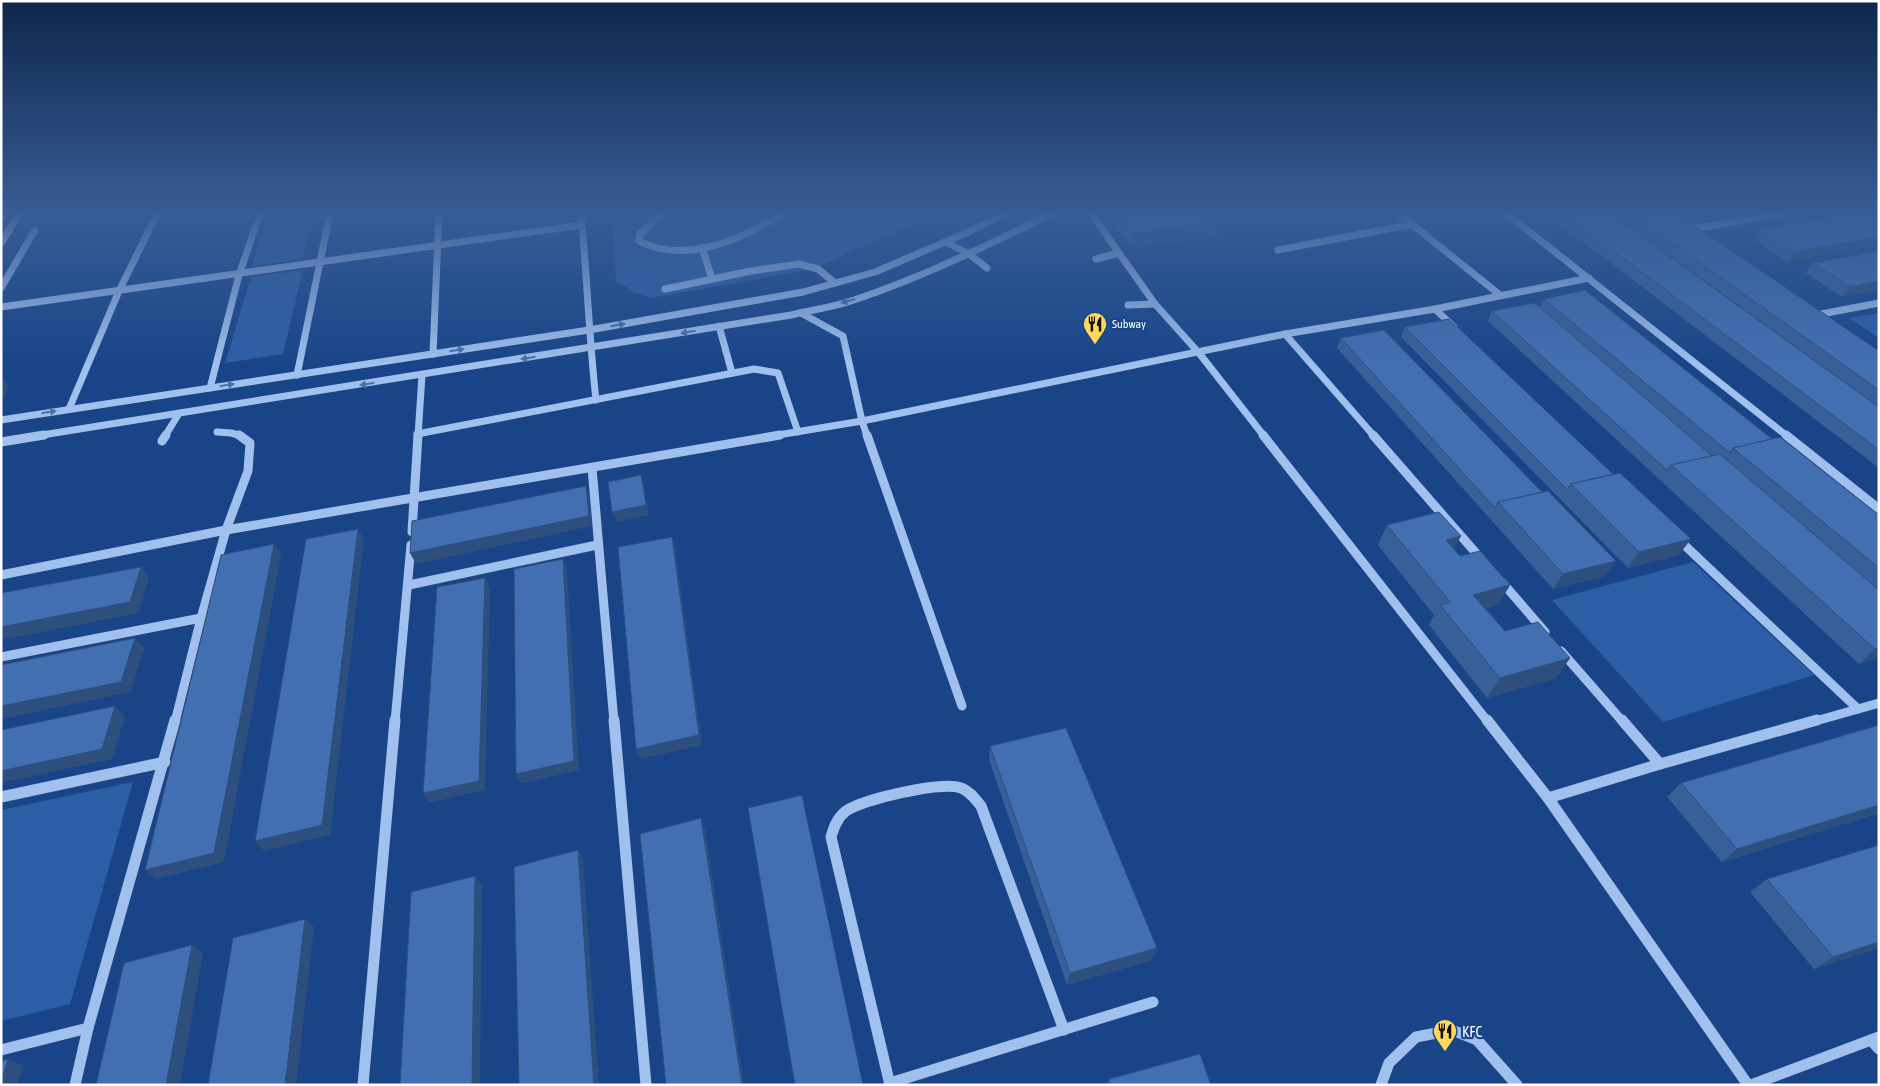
<svg xmlns="http://www.w3.org/2000/svg" width="1880" height="1086" font-family="'Asap Condensed',sans-serif">
  <style>
    .green { fill: #2c5ea6 }
    .lines { fill: none; stroke-linecap: round; stroke-linejoin: round }
    .minor-far2 { stroke: #a2c0ed; stroke-width: 7 }
    .minor-far1 { stroke: #a2c0ed; stroke-width: 9 }
    .minor { stroke: #a2c0ed; stroke-width: 11 }
    .major { fill: #e7f0ff; fill-rule: evenodd }
    .wall { fill: #395f99 }
    .shaded-wall { fill: #2e4e7d }
    .building { fill: #426fb2; stroke: #2e4e7d }
    .oneway { fill: #4970ab }
    .labels { text-anchor: middle; dominant-baseline: central; stroke-width: 4.5; stroke-linejoin: round; paint-order: stroke }
    .poi-label { font-size: 12px; fill: #fff; stroke: #194588; text-anchor: start }
    .near-poi-label { font-size: 15px; fill: #fff; stroke: #194588; text-anchor: start }
  </style>
  <rect width="100%" height="100%" fill="#194588"/>
  <!-- green -->
  <g class="green">
    <path d="M268,213H314L303,259L252,266Z"/>
    <path d="M613,213H937L813,269L651,298L636,293L616,281Z"/>
    <path d="M303,270L283,354L225,363L251,277Z"/>
    <path d="M1879,313V338L1849,318Z"/>
    <path d="M1693,562L1814,675L1663,722L1552,600Z"/>
    <path d="M133,782L70,1004L1,1021V810Z"/>
  </g>
  <g class="lines">
    <!-- minor-far2 -->
    <g class="minor-far2">
      <path d="M581,213C587,275 589,338 596,400"/>
      <path d="M661,213L640,234L639,241C685,265 743,239 783,213"/>
      <path d="M1398,213L1500,295"/>
      <path d="M1506,213L1787,436"/>
      <path d="M1092,214L1119,253"/>
      <path d="M1694,229L1783,213"/>
      <path d="M946,242L969,254L987,268"/>
      <path d="M702,247L712,279"/>
      <path d="M1278,250L1413,224"/>
      <path d="M1096,259L1119,253L1155,304L1199,353L1264,436"/>
      <path d="M1,288L35,230"/>
      <path d="M665,289L751,271L799,264L818,269L835,283"/>
      <path d="M1128,305L1155,304"/>
      <path d="M1,307L581,225"/>
      <path d="M1435,309L1454,327"/>
      <path d="M801,313L843,336L862,421L867,436"/>
      <path d="M1821,314L1879,303"/>
      <path d="M719,326L732,373"/>
      <path d="M1285,334L1374,436"/>
      <path d="M433,354L439,213"/>
      <path d="M297,375L330,213"/>
      <path d="M210,388L239,275L260,213"/>
      <path d="M69,409L119,291L156,216"/>
      <path d="M1,420L589,330L803,292L875,272L966,233L1006,213"/>
      <path d="M217,432L231,433L242,436"/>
      <path d="M417,434L754,369L778,373L798,432"/>
      <path d="M36,436L791,315C812,310 834,307 854,300C923,277 988,245 1053,213"/>
      <path d="M165,436L178,415"/>
      <path d="M418,436L422,375"/>
      <path d="M772,436L862,421L1285,334L1435,309L1589,278"/>
    </g>
    <!-- minor-far1 -->
    <g class="minor-far1">
      <path d="M867,435L962,706"/>
      <path d="M1263,435L1488,722"/>
      <path d="M1373,435L1482,560"/>
      <path d="M1786,435L1879,509"/>
      <path d="M162,441L166,435"/>
      <path d="M1,442L44,435"/>
      <path d="M592,468L614,722"/>
      <path d="M412,532L418,435"/>
      <path d="M1678,539L1858,709"/>
      <path d="M1,575L226,530L780,435"/>
      <path d="M1501,581L1545,632"/>
      <path d="M409,585L597,545"/>
      <path d="M1561,651L1623,722"/>
      <path d="M1,657L201,618"/>
      <path d="M175,722L201,618L226,530L248,471L250,443L239,435"/>
      <path d="M395,722L411,545"/>
      <path d="M1812,722L1879,703"/>
    </g>
    <!-- minor -->
    <g class="minor">
      <path d="M614,720L646,1085"/>
      <path d="M1487,720L1548,798L1748,1085"/>
      <path d="M1622,720L1660,764"/>
      <path d="M1,797L165,762"/>
      <path d="M1548,798L1660,764L1817,720"/>
      <path d="M1871,1040L1879,1049"/>
      <path d="M1,1050L88,1028"/>
      <path d="M890,1083L1153,1002"/>
      <path d="M75,1085L88,1028L175,720"/>
      <path d="M363,1085L395,720"/>
      <path d="M890,1085L831,837C834,827 837,818 846,811C864,799 941,781 961,788C970,791 975,799 981,806L1064,1030"/>
      <path d="M1381,1085L1389,1063L1416,1037L1452,1030L1477,1040L1517,1085"/>
      <path d="M1751,1085L1879,1037"/>
    </g>
    <!-- major -->
    <g class="major">
      <path d="M1,213H8L4,220L1,221Z"/>
      <path d="M16,213H24L4,245L1,246V235Z"/>
    </g>
  </g>
  <!-- wall -->
  <g class="wall">
    <path d="M1113,213H1214L1218,236L1131,248L1112,221Z"/>
    <path d="M1561,213H1609L1879,407V468L1557,222Z"/>
    <path d="M1611,213H1676L1879,351V407Z"/>
    <path d="M1718,213H1748L1724,217Z"/>
    <path d="M1856,213L1787,262L1754,239L1760,229Z"/>
    <path d="M1879,251L1842,297L1806,273L1813,263Z"/>
    <path d="M1544,299L1772,439L1879,515V658L1859,664L1488,321L1492,311L1540,307Z"/>
    <path d="M1405,327L1679,555L1628,568L1401,337Z"/>
    <path d="M1341,338L1605,576L1553,589L1337,348Z"/>
    <path d="M1387,525L1454,549L1460,556L1510,585L1498,605L1485,608L1505,631L1570,658L1556,678L1487,698L1429,625L1434,615L1378,545Z"/>
    <path d="M990,746L1157,948L1152,960L1067,985L989,760Z"/>
    <path d="M1681,783L1879,813L1722,862L1667,797Z"/>
    <path d="M1767,879L1879,948L1814,969L1750,892Z"/>
    <path d="M1109,1079L1211,1085H1107Z"/>
  </g>
  <!-- shaded-wall -->
  <g class="shaded-wall">
    <path d="M37,213H95L41,220Z"/>
    <path d="M1727,213H1748L1724,217Z"/>
    <path d="M1221,221L1218,236L1131,248L1133,234Z"/>
    <path d="M1879,237V245L1787,262L1794,252Z"/>
    <path d="M1879,281V290L1842,297L1850,287Z"/>
    <path d="M1,376L9,385L4,398H1Z"/>
    <path d="M641,475L644,486L649,515L616,522L612,512Z"/>
    <path d="M586,486L589,496L592,526L416,564L410,553Z"/>
    <path d="M358,529L364,539L330,835L264,851L255,841Z"/>
    <path d="M1461,536L1450,557L1446,540Z"/>
    <path d="M672,537L675,547L702,745L640,759L636,749Z"/>
    <path d="M1691,539L1679,555L1628,568L1639,552Z"/>
    <path d="M274,544L281,555L224,862L156,879L145,870Z"/>
    <path d="M563,559L567,570L579,770L521,784L516,774Z"/>
    <path d="M1616,561L1605,576L1553,589L1563,574Z"/>
    <path d="M141,567L149,577L139,613L1,640V627Z"/>
    <path d="M485,578L490,588L485,790L429,803L423,793Z"/>
    <path d="M1510,585L1498,605L1462,615L1473,595Z"/>
    <path d="M135,638L144,648L131,692L1,719V706Z"/>
    <path d="M1879,648V658L1859,664L1875,649Z"/>
    <path d="M1570,658L1556,678L1487,698L1500,678Z"/>
    <path d="M115,706L125,716L112,759L1,783V771Z"/>
    <path d="M1879,805V813L1722,862L1737,849Z"/>
    <path d="M701,818L705,828L744,1085H742Z"/>
    <path d="M578,850L583,859L599,1085H594Z"/>
    <path d="M475,876L482,885L480,1085H472Z"/>
    <path d="M305,919L314,927L296,1085H285Z"/>
    <path d="M1879,942V948L1814,969L1833,957Z"/>
    <path d="M192,945L203,953L180,1085H166Z"/>
    <path d="M1157,948L1152,960L1067,985L1070,973Z"/>
    <path d="M8,1059L23,1066L17,1085H1V1082Z"/>
  </g>
  <!-- building -->
  <g class="building">
    <path d="M1119,213H1214L1221,221L1133,234Z"/>
    <path d="M1563,213H1609L1879,407V450Z"/>
    <path d="M1630,213H1676L1879,351V390Z"/>
    <path d="M1856,213H1879V237L1794,252L1760,229Z"/>
    <path d="M1879,251V281L1850,287L1813,263Z"/>
    <path d="M1585,290L1772,439L1733,448L1730,453L1544,299Z"/>
    <path d="M1535,303L1712,456L1671,465L1667,470L1492,311Z"/>
    <path d="M1449,319L1613,474L1571,484L1567,489L1405,327Z"/>
    <path d="M1384,330L1542,492L1498,502L1495,508L1341,338Z"/>
    <path d="M1780,437L1879,515V568L1733,448Z"/>
    <path d="M1720,454L1879,590V648L1875,649L1671,465Z"/>
    <path d="M1620,473L1691,539L1639,552L1571,484Z"/>
    <path d="M641,475L646,505L612,512L608,482Z"/>
    <path d="M586,486L589,516L410,553L412,521Z"/>
    <path d="M1548,491L1616,561L1563,574L1498,502Z"/>
    <path d="M1439,512L1461,536L1446,540L1460,556L1480,551L1510,585L1473,595L1505,631L1538,622L1570,658L1500,678L1440,605L1450,602L1387,525Z"/>
    <path d="M358,529L322,825L255,841L306,539Z"/>
    <path d="M672,537L699,735L636,749L618,547Z"/>
    <path d="M274,544L214,853L145,870L221,555Z"/>
    <path d="M563,559L574,761L516,774L514,569Z"/>
    <path d="M141,567L130,602L1,627V593Z"/>
    <path d="M485,578L479,781L423,793L437,587Z"/>
    <path d="M135,638L121,682L1,706V665Z"/>
    <path d="M115,706L102,749L1,771V730Z"/>
    <path d="M1879,725V805L1737,849L1681,783Z"/>
    <path d="M1066,728L1157,948L1070,973L990,746Z"/>
    <path d="M802,795L863,1085H795L748,808Z"/>
    <path d="M701,818L742,1085H666L640,834Z"/>
    <path d="M1879,845V942L1833,957L1767,879Z"/>
    <path d="M578,850L594,1085H519L514,867Z"/>
    <path d="M475,876L472,1085H400L411,892Z"/>
    <path d="M305,919L285,1085H208L233,938Z"/>
    <path d="M192,945L166,1085H96L124,963Z"/>
    <path d="M1200,1054L1211,1085H1111L1109,1079Z"/>
    <path d="M8,1059L1,1082V1061Z"/>
  </g>
  <!-- one-way arrows -->
  <defs><path id="oneway-solid" d="M-6-.8H1V-3.2L6.5 0L1 3.2V.8H-6Z" transform="scale(1.25)"/></defs>
  <g class="oneway">
    <use href="#oneway-solid" transform="translate(848 301) rotate(165)"/>
    <use href="#oneway-solid" transform="translate(618 325) rotate(-10)"/>
    <use href="#oneway-solid" transform="translate(688 332) rotate(170)"/>
    <use href="#oneway-solid" transform="translate(457 350) rotate(-9)"/>
    <use href="#oneway-solid" transform="translate(528 358) rotate(171)"/>
    <use href="#oneway-solid" transform="translate(367 384) rotate(171)"/>
    <use href="#oneway-solid" transform="translate(227 385) rotate(-9)"/>
    <use href="#oneway-solid" transform="translate(49 412) rotate(-9)"/>
  </g>
  <!-- sky -->
  <linearGradient id="sky" x2="0" y2="1"><stop stop-color="#0e264b"/><stop offset="0.58" stop-color="#385c96"/><stop offset="1" stop-color="#385c96" stop-opacity="0"/></linearGradient>
  <rect width="1880" height="365" fill="url(#sky)"/>
  <!-- icons -->
  <defs>
    <g id="restaurant-pin" transform="scale(1.25)"><path d="M0 17L-7.5 6A9.5 9.5 0 1 1 7.5 6Z" fill="#ffd85d" stroke="#194588"/><path d="M-5-6h1v4h1v-4h1v4h1v-4h1v5L-1.5 .5V6h-2V.5L-5-1ZM5-6V6H3V1.5H1.5Q1.5-4 5-6Z" fill="#111"/></g>
  </defs>
  <g fill-rule="evenodd">
    <use href="#restaurant-pin" x="1095" y="324"/>
    <use href="#restaurant-pin" x="1445" y="1031"/>
  </g>
  <g class="labels">
    <!-- poi labels -->
    <g class="poi-label">
      <text x="1112" y="324">Subway</text>
    </g>
    <!-- near-poi labels -->
    <g class="near-poi-label">
      <text x="1462" y="1031">KFC</text>
    </g>
  </g>
  <!-- border -->
  <rect width="1880" height="1086" fill="none" stroke="#ffffff" stroke-width="5"/>
</svg>
